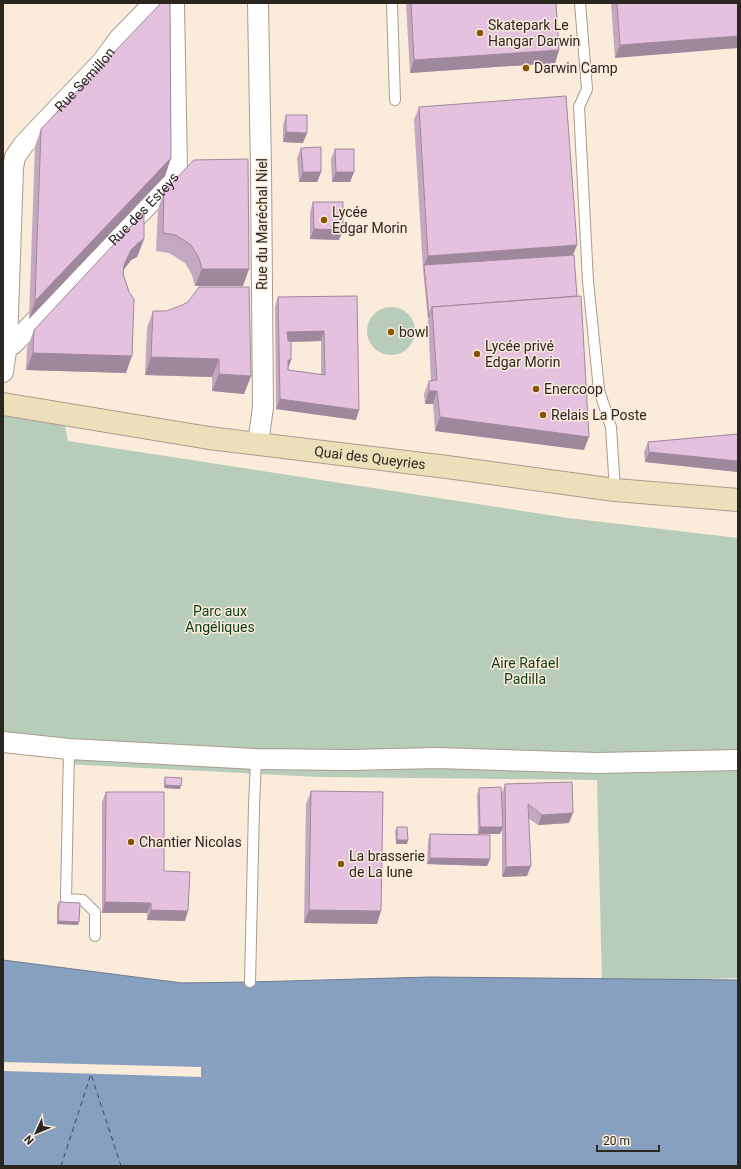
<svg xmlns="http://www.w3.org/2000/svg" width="741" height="1169" font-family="Roboto,sans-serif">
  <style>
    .green { fill: #b7cdb9 }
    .water { fill: #87a0bf; stroke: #6c7b90 }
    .pier { fill: #faebdb }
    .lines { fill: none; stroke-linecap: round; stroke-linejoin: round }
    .ferry { stroke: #284d77; stroke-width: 1; stroke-dasharray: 5 4; stroke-linecap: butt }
    .service-casing { stroke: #a99c8d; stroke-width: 12 }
    .minor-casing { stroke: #a99c8d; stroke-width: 22 }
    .secondary-casing { stroke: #a99c8d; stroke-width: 24 }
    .service { stroke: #fff; stroke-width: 10 }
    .minor { stroke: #fff; stroke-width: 20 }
    .secondary { stroke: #ece0bb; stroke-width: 22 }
    .wall { fill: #c4a7c0; fill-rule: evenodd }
    .shaded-wall { fill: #a0889c }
    .building { fill: #e4c2df; stroke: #a0889c; fill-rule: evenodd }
    .poi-dot { fill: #895402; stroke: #faebdb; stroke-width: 1.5 }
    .labels { text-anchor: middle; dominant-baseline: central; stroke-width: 3; stroke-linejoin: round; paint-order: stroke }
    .poi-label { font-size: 14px; fill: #2c2621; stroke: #faebdb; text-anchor: start }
    .street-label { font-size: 14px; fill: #2c2621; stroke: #faebdb }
    .park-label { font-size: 14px; fill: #0b3d16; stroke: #faebdb }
  </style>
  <rect width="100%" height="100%" fill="#faebdb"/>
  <!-- green -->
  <g class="green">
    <circle cx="391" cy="331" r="24"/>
    <path d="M3,416L65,426L68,441L568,518L738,538V978L602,982L597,780L319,777L65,764V740L3,734Z"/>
  </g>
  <!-- water -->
  <path class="water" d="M3,960L182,983L250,982L430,977L738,980V1166H3Z"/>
  <!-- pier -->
  <path class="pier" d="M3,1062L201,1067V1077L3,1071Z"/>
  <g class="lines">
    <!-- ferry -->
    <path class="ferry" d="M61,1166L91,1074L121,1166"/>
    <!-- service casing -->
    <g class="service-casing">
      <g id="service">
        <path d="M392,3L395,100"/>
        <path d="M580,3L587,89L579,107L588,281L599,390L611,427L615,490"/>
        <path d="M69,749L66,899L83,900L95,912V936"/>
        <path d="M250,982L254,807L256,759"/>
      </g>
    </g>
    <!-- minor casing -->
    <g class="minor-casing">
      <g id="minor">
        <path id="s1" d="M7,344H13L170,182L177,171L174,3"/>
        <path id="s2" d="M3,372L7,344L13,168L15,157L24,144L102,62L119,39L154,3"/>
        <path d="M258,444L263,407L261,169L258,3"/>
        <path d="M3,742L69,749L256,759L349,760L437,758L597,763L738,760"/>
      </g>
    </g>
    <!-- secondary casing -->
    <g class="secondary-casing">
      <g id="secondary">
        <path id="s3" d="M3,404L209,438L447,467L615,490L738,500"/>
      </g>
    </g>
    <!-- service -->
    <use href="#service" class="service"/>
    <!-- minor -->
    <use href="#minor" class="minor"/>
    <!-- secondary -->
    <use href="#secondary" class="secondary"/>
  </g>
  <!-- wall -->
  <g class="wall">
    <path d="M406,3H556L559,50L555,63L410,73Z"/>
    <path d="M611,3H738L615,58Z"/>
    <path d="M419,107L574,255L584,450L435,431L433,404H425L424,394L429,381H431L428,320L423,269L414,120Z"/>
    <path d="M286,115L303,143L283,142V125Z"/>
    <path d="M41,129L171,158L165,176L29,319L35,146Z"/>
    <path d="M301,148L321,172L317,182H299L297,158Z"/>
    <path d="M335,149L354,172L350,182H332L331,159Z"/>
    <path d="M164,191L243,286H195L192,275L185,263L169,253L156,251L158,209Z"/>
    <path d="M313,202L339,240L310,239V212Z"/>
    <path d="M144,239L137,257L131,260L125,268L124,270L126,373L26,370L27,348L34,330Z"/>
    <path d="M357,296L356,420L276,409L275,307L278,297ZM321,341V375L288,370L291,360V342Z"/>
    <path d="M153,311L251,376L244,394L212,391V377L145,375L147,328Z"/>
    <path d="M738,434V472L645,462L644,452L648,442Z"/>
    <path d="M165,777L180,789L164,788V781Z"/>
    <path d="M505,784L569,823L538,825L528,818L527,876L502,877V830L500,834H479L490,859L487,866L427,864L428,841L430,834H478L477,795L479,788L502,793Z"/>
    <path d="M311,791L377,924L304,923L306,804Z"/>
    <path d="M106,792L164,871L185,921L147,920V913H102V802Z"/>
    <path d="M397,827L408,840L407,844H396L395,831Z"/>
    <path d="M59,902L79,922L78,925L57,924V906Z"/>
  </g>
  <!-- shaded-wall -->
  <g class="shaded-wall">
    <path d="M738,36V48L615,58L620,45Z"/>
    <path d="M559,50L555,63L410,73L414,60Z"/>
    <path d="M286,132L307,133L303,143L283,142Z"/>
    <path d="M171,158L165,176L29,319L35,301Z"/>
    <path d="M303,172H321L317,182H299Z"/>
    <path d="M336,172H354L350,182H332Z"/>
    <path d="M314,229L343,230L339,240L310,239Z"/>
    <path d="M144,239L137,257L131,260L125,268L117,283L124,265L131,250L138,243Z"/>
    <path d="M577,245L572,258L424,265L428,256Z"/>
    <path d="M202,269H249L243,286H195Z"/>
    <path d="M324,331L321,341L284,342L287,332Z"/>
    <path d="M33,353L132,356L126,373L26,370Z"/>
    <path d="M151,357L219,359L212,377L145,375Z"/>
    <path d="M288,360H291L287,370Z"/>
    <path d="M219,374L251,376L244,394L212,391Z"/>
    <path d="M429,391H437L433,404H425Z"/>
    <path d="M280,399L359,410L356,420L276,409Z"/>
    <path d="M440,417L589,437L584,450L435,431Z"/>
    <path d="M649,452L738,461V472L645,462Z"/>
    <path d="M165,785L181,786L180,789L164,788Z"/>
    <path d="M573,813L569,823L538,825L542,815Z"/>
    <path d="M480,827H503L500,834H478Z"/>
    <path d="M397,840H408L407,844H396Z"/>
    <path d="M430,858L490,859L487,866L427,864Z"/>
    <path d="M531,866L527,876L502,877L506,867Z"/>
    <path d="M105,902L151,903L147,913H102Z"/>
    <path d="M151,910L188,911L185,921L147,920Z"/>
    <path d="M309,910L381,911L377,924L304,923Z"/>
    <path d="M58,921L79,922L78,925L57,924Z"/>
  </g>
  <!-- building -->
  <g class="building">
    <path d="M161,3H170L171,158L35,301L41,129Z"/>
    <path d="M411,3H556L559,50L414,60Z"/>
    <path d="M617,3H738V36L620,45Z"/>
    <path d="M566,96L577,245L428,256L419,107Z"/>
    <path d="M286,115H307V133L286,132Z"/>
    <path d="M321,147V172H303L301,148Z"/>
    <path d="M335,149H354V172H336Z"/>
    <path d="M248,159L249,269H202L199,258L191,245L176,235L163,233L164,191L194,160Z"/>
    <path d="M313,202H343V230L314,229Z"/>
    <path d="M144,212V239L138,243L131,250L124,265L123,274L129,292L134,299L132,356L33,353L34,330Z"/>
    <path d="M574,255L577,296L432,307L429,317L424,265Z"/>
    <path d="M199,287H249L251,376L219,374V359L151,357L153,311H166L180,306L188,302Z"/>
    <path d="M357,296L359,410L280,399L278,297ZM324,331L325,375L288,370V360H291V341H288L287,332Z"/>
    <path d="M581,296L589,437L440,417L437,391H429V381L437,380L432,307Z"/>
    <path d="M738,434V461L649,452L648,442Z"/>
    <path d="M165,777L182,778L181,786L165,785Z"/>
    <path d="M572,782L573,813L542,815L528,804L531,866L506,867L505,784Z"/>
    <path d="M501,787L503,827H480L479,788Z"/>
    <path d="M311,791L383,792L381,911L309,910Z"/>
    <path d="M106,792H164V871L190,872L188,911L151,910V903L105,902Z"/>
    <path d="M397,827H407L408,840H397Z"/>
    <path d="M430,834L490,835V859L430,858Z"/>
    <path d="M59,902L80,903L79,922L58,921Z"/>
  </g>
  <!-- markers -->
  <g class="poi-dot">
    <circle cx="480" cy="33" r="4"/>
    <circle cx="526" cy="68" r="4"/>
    <circle cx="324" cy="220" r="4"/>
    <circle cx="391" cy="332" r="4"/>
    <circle cx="477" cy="354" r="4"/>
    <circle cx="536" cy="389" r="4"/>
    <circle cx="543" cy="415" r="4"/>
    <circle cx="131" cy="842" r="4"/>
    <circle cx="341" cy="864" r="4"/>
  </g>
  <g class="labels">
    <!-- poi labels -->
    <g class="poi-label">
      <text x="488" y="25">Skatepark Le<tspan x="488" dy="16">Hangar Darwin</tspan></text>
      <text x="534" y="68">Darwin Camp</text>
      <text x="332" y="212">Lycée<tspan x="332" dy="16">Edgar Morin</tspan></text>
      <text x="399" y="332">bowl</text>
      <text x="485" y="346">Lycée privé<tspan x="485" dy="16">Edgar Morin</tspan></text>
      <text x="544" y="389">Enercoop</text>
      <text x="551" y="415">Relais La Poste</text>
      <text x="139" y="842">Chantier Nicolas</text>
      <text x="349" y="856">La brasserie<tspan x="349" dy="16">de La lune</tspan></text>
    </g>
    <!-- street labels -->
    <g class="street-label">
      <text stroke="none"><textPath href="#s2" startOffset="320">Rue Semillon</textPath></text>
      <text stroke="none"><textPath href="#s1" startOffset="194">Rue des Esteys</textPath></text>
      <text transform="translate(262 224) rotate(-90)">Rue du Maréchal Niel</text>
      <text stroke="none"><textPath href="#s3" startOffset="371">Quai des Queyries</textPath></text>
    </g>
    <!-- park labels -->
    <g class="park-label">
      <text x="220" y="611">Parc aux<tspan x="220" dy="16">Angéliques</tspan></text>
      <text x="525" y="663">Aire Rafael<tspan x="525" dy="16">Padilla</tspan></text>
    </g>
  </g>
  <!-- border -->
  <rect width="741" height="1169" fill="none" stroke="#2c2621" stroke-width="8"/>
  <!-- north arrow -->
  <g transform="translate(36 1133) rotate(226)" stroke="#faebdb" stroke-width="3" paint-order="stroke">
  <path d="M0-3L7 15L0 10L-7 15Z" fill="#2c2621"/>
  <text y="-6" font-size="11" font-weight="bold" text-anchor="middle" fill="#2c2621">N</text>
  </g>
  <!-- scale -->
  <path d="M597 1145v6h62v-6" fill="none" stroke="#2c2621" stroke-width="2"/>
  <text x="603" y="1145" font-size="12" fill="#2c2621" stroke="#faebdb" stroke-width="3" paint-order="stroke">20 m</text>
</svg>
